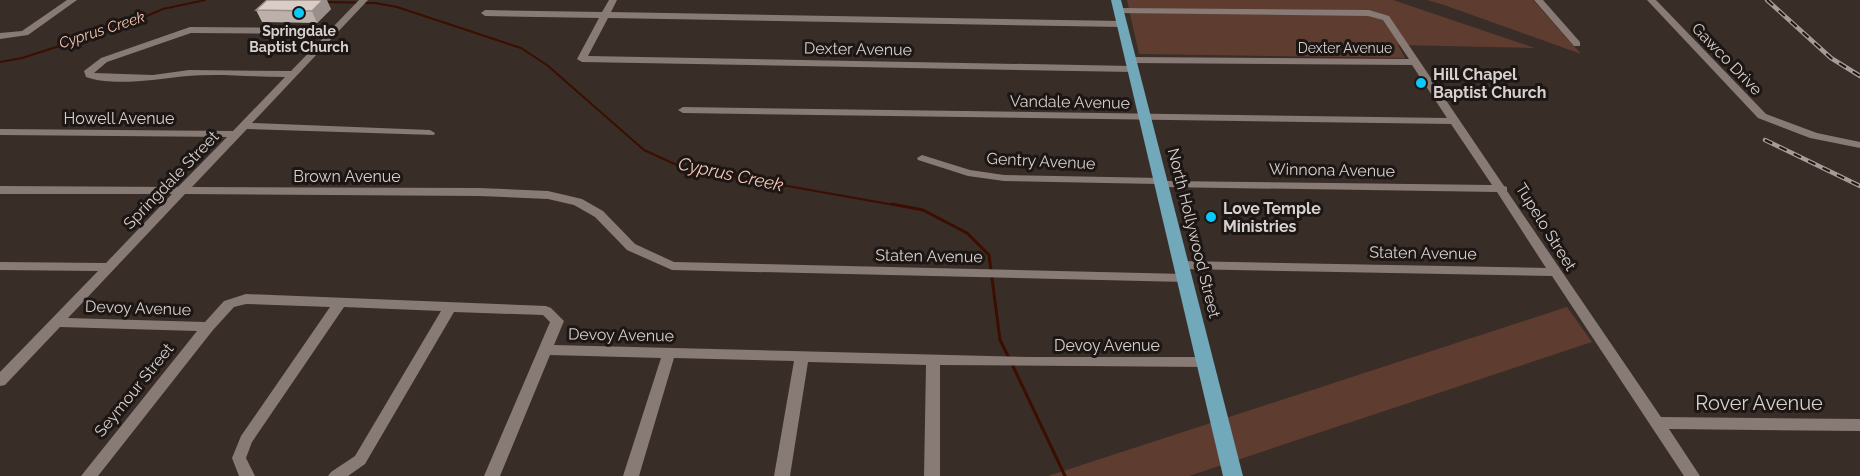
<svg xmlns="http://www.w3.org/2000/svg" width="1860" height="476" font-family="Raleway,sans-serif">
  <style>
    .green { fill: #5f3c30 }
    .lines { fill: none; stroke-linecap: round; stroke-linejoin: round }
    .stream-far1 { stroke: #3c0e00; stroke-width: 2 }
    .stream { stroke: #3c0e00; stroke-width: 3 }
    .minor { fill: #887a74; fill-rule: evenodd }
    .major { fill: #71a8ba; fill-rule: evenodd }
    .rail-casing { stroke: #a59c98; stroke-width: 4.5 }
    .rail { stroke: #1c1614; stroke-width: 2; stroke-dasharray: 8; stroke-linecap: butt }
    .wall { fill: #bdafaa }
    .shaded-wall { fill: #9a8f8b }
    .building { fill: #dcccc6; stroke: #9a8f8b; stroke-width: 1.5 }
    .poi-dot { fill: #0bcafa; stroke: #1c1614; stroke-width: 2 }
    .labels { text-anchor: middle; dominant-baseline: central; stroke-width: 6; stroke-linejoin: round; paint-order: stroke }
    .far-poi-label { font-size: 14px; font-weight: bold; fill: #d8d0cd; stroke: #1c1614 }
    .far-street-label { font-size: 14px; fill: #d8d0cd; stroke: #1c1614 }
    .far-water-label { font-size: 15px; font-style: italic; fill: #f9c6b3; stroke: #1c1614 }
    .street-label { font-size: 16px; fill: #d8d0cd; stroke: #1c1614 }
    .poi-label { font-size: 16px; font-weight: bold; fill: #d8d0cd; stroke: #1c1614; text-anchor: start }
    .water-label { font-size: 18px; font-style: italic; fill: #f9c6b3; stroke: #1c1614 }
    .near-street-label { font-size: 20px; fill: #d8d0cd; stroke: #1c1614 }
  </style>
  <rect width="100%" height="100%" fill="#392d28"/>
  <!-- green -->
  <g class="green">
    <path d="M1127,0H1393L1535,48L1398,45L1405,58L1139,54Z"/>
    <path d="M1427,0H1533L1581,54L1444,5Z"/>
    <path d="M1567,307L1592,342L1189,476H1048Z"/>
  </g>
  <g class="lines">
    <!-- stream-far1 -->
    <g class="stream-far1">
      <path d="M325,2L375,3L397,7L521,48L547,65L644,150L681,167L900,206"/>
      <path d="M0,62L22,58L128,24L163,9L205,0"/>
    </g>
    <!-- stream -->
    <g class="stream">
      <path d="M892,204L923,210L967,233L989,255L1000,340L1009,358"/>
      <path d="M1012,364L1065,476"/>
    </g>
    <!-- minor -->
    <g class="minor">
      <path d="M67,0H77L28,35L0,39V33L22,31Z"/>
      <path d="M359,0H368L252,123L430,130L435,133L434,135L247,129L192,187L479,188L548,191L582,199L603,211L635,244L674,262L1185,274L1191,278L1185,282L672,270L627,250L595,217L574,205L548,199L479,196L185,194L68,318L205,322L224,301L246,294L546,306L551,308L564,321L554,345L1029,357H1205L1210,358L1212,362L1210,366L1205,367L940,365V476H924L926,365L808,362L790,476H774L794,361L674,358L639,476H623L661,358L550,355L500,476H484L550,322L543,315L454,312L365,464L348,476H328L331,472L355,456L441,311L344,307L252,442L246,458L255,476H239L232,458L241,436L330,307L246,304L234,307L213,330L98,476H81L197,331L60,327L5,385L0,386V372L98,271L0,270V262L106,263L172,194H0V186L178,187L227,137L0,135V129L233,131L285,77C253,77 219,73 187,76C157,79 114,87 86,77L84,71L101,58L190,27L332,28ZM191,33L327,34L291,71L189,70L153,75L94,73L107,62Z"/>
      <path d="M609,0H617L611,12L1122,21L1127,24L1122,27L608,18L588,56L1133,66L1138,69L1133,72L582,62L577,59L599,18L485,16L481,13L485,10L602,12Z"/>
      <path d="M1534,0H1543L1580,42V46H1574Z"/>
      <path d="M1647,0H1656L1766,114L1817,133L1860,142V148L1810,138L1758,118Z"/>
      <path d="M1119,8L1369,10L1389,16L1504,186L1507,187V191L1661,417L1860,419V431L1669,429L1700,476H1684L1552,276L1182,269L1176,265L1182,261L1546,268L1497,192L1162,187L1157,184L1004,181L968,176L918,160L917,158L922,155L970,170L1004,175L1161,178L1166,181L1492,185L1451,124L683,113L678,110L683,107L1447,118L1412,65L1131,63L1126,60L1131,57L1409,59L1383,20L1368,16L1116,13L1115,11Z"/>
    </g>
    <!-- major -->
    <path class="major" d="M1111,0H1121L1243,476H1223Z"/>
    <!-- rail casing -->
    <g class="rail-casing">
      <g id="rail">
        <path d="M1767,0L1831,58L1860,76"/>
        <path d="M1765,140L1860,186"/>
      </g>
    </g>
    <!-- rail -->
    <use href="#rail" class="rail"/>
  </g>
  <!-- wall -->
  <path class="wall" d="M331,9L317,23L262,22L256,10Z"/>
  <!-- shaded-wall -->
  <path class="shaded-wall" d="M323,0H327L331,9L317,23L312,11Z"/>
  <!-- building -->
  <path class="building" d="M267,0H323L312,11L256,10Z"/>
  <!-- markers -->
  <g class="poi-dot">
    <circle cx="299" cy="13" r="6"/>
    <circle cx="1421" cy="83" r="6"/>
    <circle cx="1211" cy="217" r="6"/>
  </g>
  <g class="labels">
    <!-- far-poi labels -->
    <g class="far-poi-label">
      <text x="299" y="31">Springdale<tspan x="299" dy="16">Baptist Church</tspan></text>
    </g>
    <!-- far-street labels -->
    <g class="far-street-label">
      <text x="1345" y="48">Dexter Avenue</text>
    </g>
    <!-- far-water labels -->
    <g class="far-water-label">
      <text transform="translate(102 30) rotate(-18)">Cyprus Creek</text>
    </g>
    <!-- street labels -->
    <g class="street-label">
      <text transform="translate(858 49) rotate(1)">Dexter Avenue</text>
      <text transform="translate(1727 59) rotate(46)">Gawco Drive</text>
      <text transform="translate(1070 102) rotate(1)">Vandale Avenue</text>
      <text x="119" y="118">Howell Avenue</text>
      <text transform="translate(1041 161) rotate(3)">Gentry Avenue</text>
      <text transform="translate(1332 170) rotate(1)">Winnona Avenue</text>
      <text x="347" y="176">Brown Avenue</text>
      <text transform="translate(171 180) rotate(-46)">Springdale Street</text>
      <text transform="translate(1546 227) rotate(58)">Tupelo Street</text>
      <text transform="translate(1194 233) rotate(76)">North Hollywood Street</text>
      <text transform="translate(1423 253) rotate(1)">Staten Avenue</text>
      <text transform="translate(929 256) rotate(1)">Staten Avenue</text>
      <text transform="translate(138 308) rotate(2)">Devoy Avenue</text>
      <text transform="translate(621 335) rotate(1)">Devoy Avenue</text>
      <text x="1107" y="345">Devoy Avenue</text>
      <text transform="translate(134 390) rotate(-51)">Seymour Street</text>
    </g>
    <!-- poi labels -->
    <g class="poi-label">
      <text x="1433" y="74">Hill Chapel<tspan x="1433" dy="18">Baptist Church</tspan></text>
      <text x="1223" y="208">Love Temple<tspan x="1223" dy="18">Ministries</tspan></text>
    </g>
    <!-- water labels -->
    <g class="water-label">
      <text transform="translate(731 174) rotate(12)">Cyprus Creek</text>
    </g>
    <!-- near-street labels -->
    <g class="near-street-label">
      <text x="1759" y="403">Rover Avenue</text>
    </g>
  </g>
</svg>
